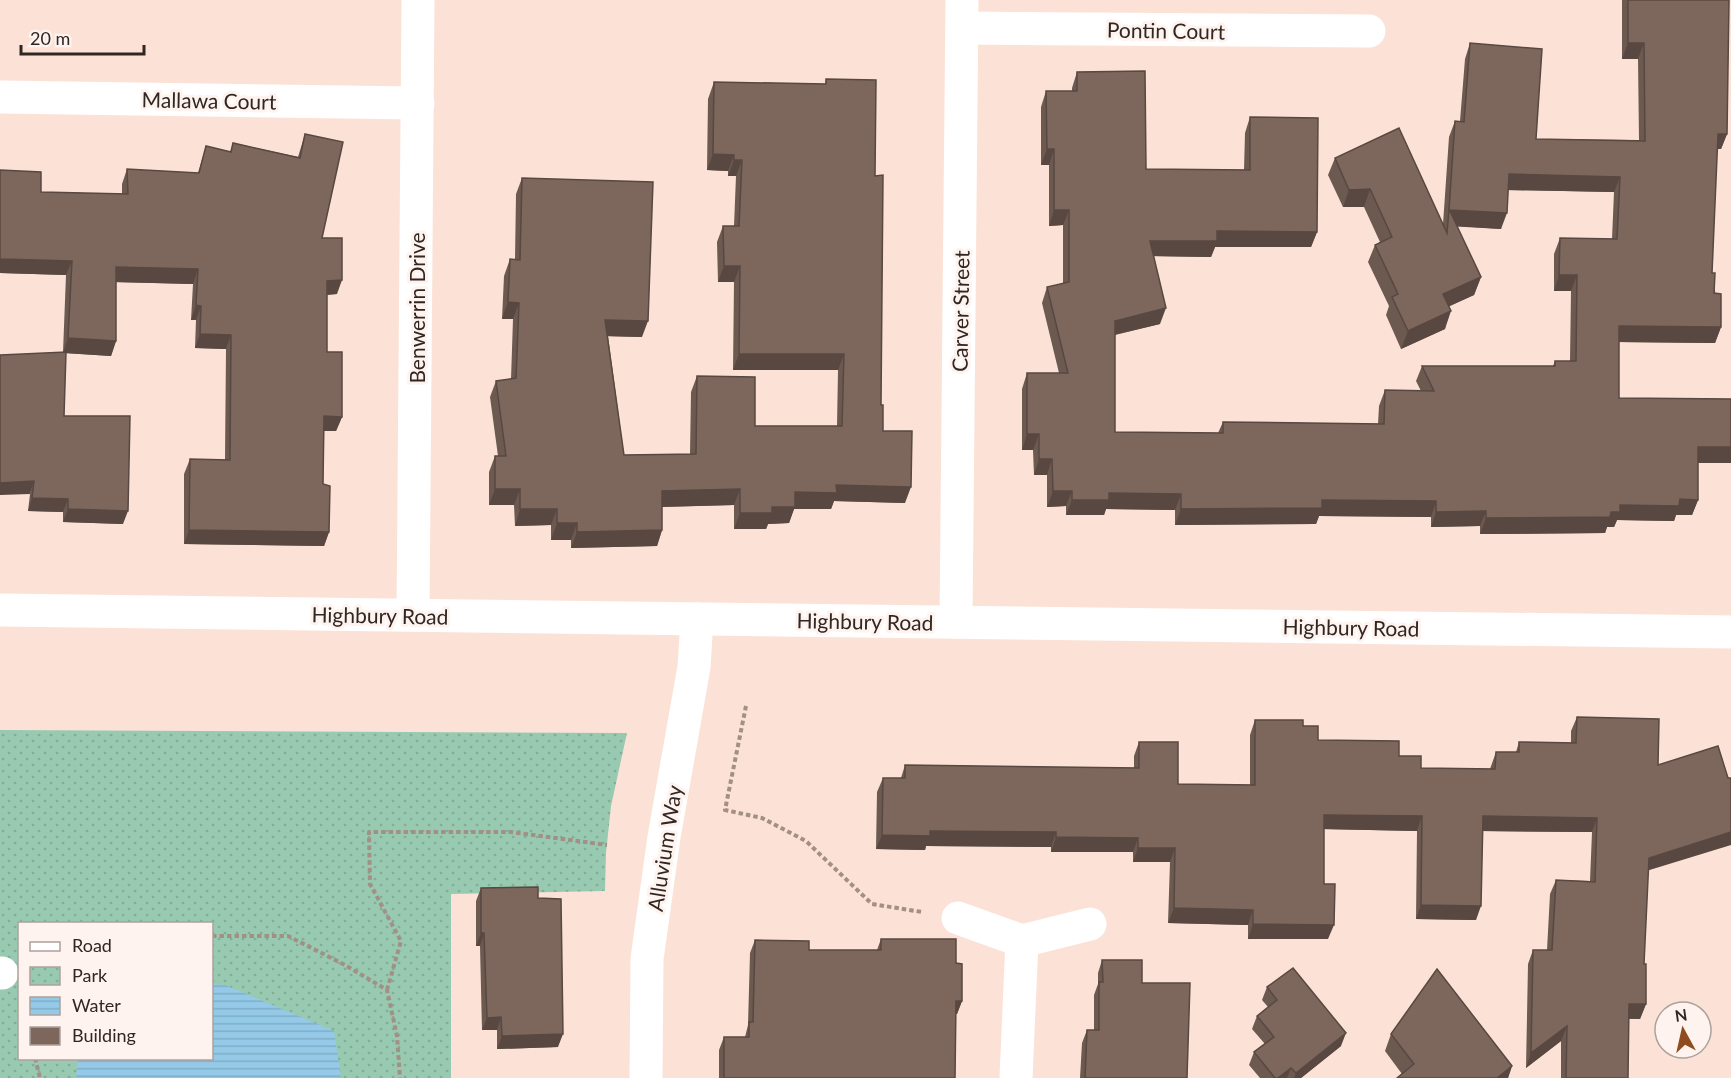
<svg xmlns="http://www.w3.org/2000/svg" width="1731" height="1078" font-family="Lato,sans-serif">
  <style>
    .park { fill: url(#park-dots); fill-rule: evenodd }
    .water { fill: url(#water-rules) }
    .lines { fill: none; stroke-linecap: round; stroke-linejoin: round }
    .path { stroke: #a28f86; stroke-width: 4; stroke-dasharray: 4.5 3; stroke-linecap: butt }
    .minor { stroke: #fff; stroke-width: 33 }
    .major { stroke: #fff; stroke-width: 33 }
    .wall { fill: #6c5950 }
    .shaded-wall { fill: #584841 }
    .building { fill: #7d675d; stroke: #584841; stroke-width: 1.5 }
    .labels { text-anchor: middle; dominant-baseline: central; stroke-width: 6; stroke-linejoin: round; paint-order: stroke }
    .street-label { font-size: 21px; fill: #302622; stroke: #fef3ee }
  </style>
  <defs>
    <pattern id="park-dots" width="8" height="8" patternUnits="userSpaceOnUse" patternTransform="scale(1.5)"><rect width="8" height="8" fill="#98cab1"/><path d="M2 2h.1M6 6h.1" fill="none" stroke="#83ad98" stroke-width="1.8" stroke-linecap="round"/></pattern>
    <pattern id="water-rules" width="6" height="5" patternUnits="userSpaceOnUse" patternTransform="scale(1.5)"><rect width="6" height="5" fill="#94cae8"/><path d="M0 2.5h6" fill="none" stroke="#80adc7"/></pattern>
  </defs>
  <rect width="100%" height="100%" fill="#fce2d6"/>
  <!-- park -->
  <path class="park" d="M0,730L627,733L611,806L606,853L605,891L451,894V1078H0ZM20,924H212V1058H20Z"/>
  <!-- water -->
  <path class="water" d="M212,984L225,985L334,1031L341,1078H76L78,1059L212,1058Z"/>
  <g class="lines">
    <!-- path -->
    <g class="path">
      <path d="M746,706L725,810L762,818L806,841L872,904L922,912"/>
      <path d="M212,936H288L345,965L387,990L397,1036L400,1078"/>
      <path d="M387,990L401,941L370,884L369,832H511L607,845"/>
      <path d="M35,1058L40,1078"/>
    </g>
    <!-- minor -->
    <g class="minor">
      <path d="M962,28L1369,31"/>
      <path d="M0,97L418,103"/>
      <path d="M413,615L418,0"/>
      <path d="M956,622L962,0"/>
      <path d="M958,918L1022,941L1090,924"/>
      <path d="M0,973H2"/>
      <path d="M646,1078L647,959L664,837L694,667L697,619"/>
      <path d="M1016,1078L1022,941"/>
    </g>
    <!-- major -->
    <path class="major" d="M0,610L1731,632"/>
  </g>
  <!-- wall -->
  <g class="wall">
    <path d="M1622,0H1729L1727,134L1721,149H1717L1712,273L1721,327L1715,343L1619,342V398L1731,399V463H1698V500L1692,515H1676L1674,521L1617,520L1614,527H1607L1605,533L1480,534V526L1431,527V517L1319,516L1316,524L1175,525V510L1106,509L1104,515H1066V506L1047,507V475H1034L1033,450H1022V389L1027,373H1059L1042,303L1047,287L1063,284V225L1049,226V165H1041V107L1046,91H1072V88L1077,72L1146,169L1244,170L1245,133L1250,117L1317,232L1311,247H1215L1211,257L1154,256L1160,324L1115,335V432L1218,433L1223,422L1378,424L1379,406L1385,390L1421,391L1416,381L1422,366H1553L1555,361H1570L1571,291H1554V254L1560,238L1612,239L1614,192L1508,190L1501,229L1457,226L1481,277L1474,295L1449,306L1445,329L1401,349L1386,315L1389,306L1368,262L1375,245L1380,242L1364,207H1343L1328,175L1335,158L1443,224L1449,137L1455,121H1460L1465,59L1470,43L1536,139L1639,140L1638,59H1622Z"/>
    <path d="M826,79L875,176L881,405L883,431L905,503L834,501L831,509H794L789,523L768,524L766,529H734V505L662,507V530L657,546L571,548V540H551V525L515,526L514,505H489V472L495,456H498L490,397L496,381L511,379L513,319H502L504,276L510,259L515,260L516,194L522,178L642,337L608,336L624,455L690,454L691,392L697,376L755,426H837L838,370H733L734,282H718L717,242L723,226H734L736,176H728V171L707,170L708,99L714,82L825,84Z"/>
    <path d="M305,134L322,238L337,294L327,295V352L342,417L336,431H324L323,484L329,532L324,546L184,544V474L190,459L225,460L226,349L195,348L196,320H191L193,284L116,282V341L111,356L66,353L64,416L123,524L63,522V512L28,511L30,494L63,352L66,275L0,273V170L41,192L122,194V184L127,169L198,173L206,146L230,152L233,143L298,157Z"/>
    <path d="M1577,717L1648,871L1644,964L1646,1004L1640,1019H1628V1078H1561V1041L1526,1068L1528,964L1533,950H1547L1550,894L1556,880L1590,881L1592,832L1483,831L1476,920L1416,919L1417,831L1324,829V884L1328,939H1248V925L1168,923L1170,862H1133V852H1051V847L926,846L925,850L876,849L877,792L883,778H901L905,765L1134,768V756L1139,742L1178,784L1250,785V735L1255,720L1303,726L1318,740L1399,756L1421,768L1490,769L1496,752H1516L1519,742L1571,743V731Z"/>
    <path d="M481,888L538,898L558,1047L497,1049V1030H482L480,946H476V901Z"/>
    <path d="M881,939L956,963L962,1001L957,1014H956L955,1078H719V1050L724,1037H745L748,1025L750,953L755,940L809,950H877Z"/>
    <path d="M1102,960L1142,983L1187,1078H1080L1082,1043L1087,1030H1094V995L1098,984V973Z"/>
    <path d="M1267,987L1341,1046L1301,1078H1260L1249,1065L1254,1052L1265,1044L1252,1029L1257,1016L1268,1007L1262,1000Z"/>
    <path d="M1391,1034L1512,1066L1508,1078H1397L1402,1074L1385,1051Z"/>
  </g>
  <!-- shaded-wall -->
  <g class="shaded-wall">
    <path d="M1628,43H1644L1638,59H1622Z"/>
    <path d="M1718,134H1727L1721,149H1712Z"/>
    <path d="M1047,149H1054L1049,165H1041Z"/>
    <path d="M713,154L734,155L728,171L707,170Z"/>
    <path d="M734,160H742L736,176H728Z"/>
    <path d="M1509,174L1620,177L1614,192L1504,190Z"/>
    <path d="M1370,189L1364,207H1343L1349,190Z"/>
    <path d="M1054,210H1069L1063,225L1049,226Z"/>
    <path d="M1449,210L1507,213L1501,229L1448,226Z"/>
    <path d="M1217,231L1317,232L1311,247H1215L1211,257L1144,256L1150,241Z"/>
    <path d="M0,259L72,261L66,275L0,273Z"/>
    <path d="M724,266H740L734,282H718Z"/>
    <path d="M116,267L198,269L193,284L111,282Z"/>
    <path d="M1559,275H1577L1571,291H1554Z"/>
    <path d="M1481,277L1474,295L1437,312L1443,294Z"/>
    <path d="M342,280L337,294L322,295L327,281Z"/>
    <path d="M508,302L519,303L513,319H502Z"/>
    <path d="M196,305L201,306L196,320H191Z"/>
    <path d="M1166,308L1160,324L1109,336L1115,321Z"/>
    <path d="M1451,311L1445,329L1401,349L1408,331Z"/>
    <path d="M605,320L648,321L642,337L599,336Z"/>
    <path d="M1619,326L1721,327L1715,343L1614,342Z"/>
    <path d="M200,334L231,335L226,349L195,348Z"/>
    <path d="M68,338L116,341L111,356L63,353Z"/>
    <path d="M739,354H844L838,370H733Z"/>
    <path d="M324,416L342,417L336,431H318Z"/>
    <path d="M1027,434H1039L1033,450H1022Z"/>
    <path d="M1698,447H1731V463H1692Z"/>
    <path d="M1039,459H1052L1047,475H1034Z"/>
    <path d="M34,481L30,494L0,495V483Z"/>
    <path d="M836,485L911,487L905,503L834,501L831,509H794L789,523L768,524L766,529H734L740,513L772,507L795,492Z"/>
    <path d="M495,489H520L514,505H489Z"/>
    <path d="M740,489L734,505L656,507L662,491Z"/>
    <path d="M1053,491H1072L1066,506L1047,507Z"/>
    <path d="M1109,493L1181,494L1175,510L1106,509L1104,515H1066L1072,500Z"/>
    <path d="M32,498L68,499L63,512L28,511Z"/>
    <path d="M1680,499L1698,500L1692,515H1676L1674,521L1617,520L1614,527H1607L1605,533L1480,534L1486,518L1611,512L1620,505Z"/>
    <path d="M1322,500L1436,501L1431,517L1319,516L1316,524L1175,525L1181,509Z"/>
    <path d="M68,509L128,511L123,524L63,522Z"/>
    <path d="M520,509H557L551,525L515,526Z"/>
    <path d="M1486,511L1480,526L1431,527L1436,512Z"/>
    <path d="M557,523H577L571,540H551Z"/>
    <path d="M189,530L329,532L324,546L184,544Z"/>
    <path d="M662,530L657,546L571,548L577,532Z"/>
    <path d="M1324,815L1422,816L1417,831L1319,829Z"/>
    <path d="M1483,816L1597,818L1592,832L1477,831Z"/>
    <path d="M930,831L1056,832L1051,847L926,846L925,850L876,849L882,835Z"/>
    <path d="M1731,832V845L1643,872L1649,858Z"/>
    <path d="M1056,837L1138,838L1133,852H1051Z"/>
    <path d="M1138,848H1175L1170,862H1133Z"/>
    <path d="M1421,905L1481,906L1476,920L1416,919Z"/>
    <path d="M1174,908L1253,910L1248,925L1168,923Z"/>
    <path d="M1253,924L1334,925L1328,939H1248Z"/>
    <path d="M481,933H484L480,946H476Z"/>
    <path d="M956,1001H962L957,1014H951Z"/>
    <path d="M1629,1004H1646L1640,1019L1623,1018Z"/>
    <path d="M501,1017L497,1030H482L487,1018Z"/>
    <path d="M1567,1026L1561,1041L1526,1068L1531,1053Z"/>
    <path d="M1346,1033L1341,1046L1301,1078H1294L1296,1073Z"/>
    <path d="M563,1034L558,1047L497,1049L502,1036Z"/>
    <path d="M1512,1066L1508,1078H1497Z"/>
    <path d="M1291,1068L1287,1078H1278Z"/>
  </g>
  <!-- building -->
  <g class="building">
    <path d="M1628,0H1729L1727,134H1718L1712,273H1715L1714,293L1721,294V327L1619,326V398L1731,399V447H1698V500L1680,499L1679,506L1620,505V512H1611L1610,517L1486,518V511L1436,512V501L1322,500V508L1181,509V494L1109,493V500H1072V491H1053L1052,459H1039V434H1027V373H1068L1047,287L1069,282V210H1054V149H1047L1046,91H1077V72L1145,71L1146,169L1250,170V117L1318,118L1317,232L1217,231V241H1150L1166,308L1115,321V432L1223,433V422L1384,424L1385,390L1434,391L1422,366H1555V361H1576L1577,275H1559L1560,238L1617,239L1620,177L1509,174L1507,213L1449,210L1455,121L1464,122L1470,43L1542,49L1536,139L1645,141L1644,43H1628Z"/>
    <path d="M826,79L876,80L875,176L883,175L881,405H883V431H912L911,487L836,485L837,493L795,492V507H772V513H740V489L662,491V530L577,532V523H557V509H520V489H495V456H506L496,381L516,378L519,303L508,302L510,259L520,260L522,178L653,182L648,321L605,320L624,455L696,454L697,376L755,377V426H842L844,354H739L740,266H724L723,226H739L742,160H734V155L713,154L714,82L826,84Z"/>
    <path d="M1399,128L1447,233L1449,209L1481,277L1443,294L1451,311L1408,331L1392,297L1398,294L1375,245L1392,237L1370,189L1349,190L1335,158Z"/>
    <path d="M305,134L343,142L322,238H342V280L327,281V352H342V417L324,416L323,484L330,486L329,532L189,530L190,459L230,460L231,335L200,334L201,306L196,305L198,269L116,267V341L68,338L72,261L0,259V170L41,172V192L128,194L127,169L199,173L206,146L231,152L233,143L300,158Z"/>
    <path d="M66,352L64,416H130L128,511L68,509V499L32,498L34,481L0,483V355Z"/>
    <path d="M1577,717L1659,719L1658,765L1718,746L1728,778H1731V832L1649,858L1644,964H1646V1004H1629L1628,1078H1566L1567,1026L1531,1053L1533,950H1552L1556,880L1595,882L1597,818L1483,816L1481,906L1421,905L1422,816L1324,815V884H1335L1334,925L1253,924V910L1174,908L1175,848H1138V838L1056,837V832L930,831V836L882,835L883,778H905V765L1139,768V742H1178V784L1255,785V720H1303V726H1318V740L1399,741V756H1421V768L1495,769L1496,752H1519V742L1576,743Z"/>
    <path d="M538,887V898L561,899L563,1034L502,1036L501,1017L487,1018L484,933H481V888Z"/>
    <path d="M881,939H956V963L962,964V1001H956L955,1078H724V1037H749V1022H753L755,940L809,941V950H881Z"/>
    <path d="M1102,960H1142V983H1190L1187,1078H1085L1087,1030H1099V982H1103Z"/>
    <path d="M1293,968L1346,1033L1296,1073L1291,1068L1278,1078H1275L1254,1052L1274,1037L1257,1016L1277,1000L1267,987Z"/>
    <path d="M1437,969L1512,1066L1497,1078H1397L1414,1064L1391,1034Z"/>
  </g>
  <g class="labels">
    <!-- street labels -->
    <g class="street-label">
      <text transform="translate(1166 30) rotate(1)">Pontin Court</text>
      <text transform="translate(209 100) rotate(1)">Mallawa Court</text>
      <text transform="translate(416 308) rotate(-90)">Benwerrin Drive</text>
      <text transform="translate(960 311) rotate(-89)">Carver Street</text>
      <text transform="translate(380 615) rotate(1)">Highbury Road</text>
      <text transform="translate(865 621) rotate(1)">Highbury Road</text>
      <text transform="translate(1351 627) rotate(1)">Highbury Road</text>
      <text transform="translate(664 848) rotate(-81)">Alluvium Way</text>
    </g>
  </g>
  <!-- legend -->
  <rect x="18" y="922" width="195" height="138" fill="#fef3ee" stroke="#aca19c" stroke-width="1.5"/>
  <rect x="30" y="942" width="30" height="9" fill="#ffffff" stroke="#aca19c" stroke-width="1.5"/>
  <text x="72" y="952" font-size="18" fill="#302622">Road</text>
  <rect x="30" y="967" width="30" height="18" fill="url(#park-dots)" stroke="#aca19c" stroke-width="1.5"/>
  <text x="72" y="982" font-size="18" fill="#302622">Park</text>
  <rect x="30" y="997" width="30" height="18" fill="url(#water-rules)" stroke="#aca19c" stroke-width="1.5"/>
  <text x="72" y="1012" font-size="18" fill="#302622">Water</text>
  <rect x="30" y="1027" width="30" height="18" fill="#7d675d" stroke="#aca19c" stroke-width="1.5"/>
  <text x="72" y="1042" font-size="18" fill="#302622">Building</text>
  <!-- north arrow -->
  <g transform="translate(1683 1030) rotate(352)"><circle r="28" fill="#fef3ee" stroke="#aca19c" stroke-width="1.5"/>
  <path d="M0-4.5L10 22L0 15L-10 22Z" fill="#8f4c1e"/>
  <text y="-9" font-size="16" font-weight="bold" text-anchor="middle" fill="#302622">N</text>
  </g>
  <!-- scale -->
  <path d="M21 45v9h123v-9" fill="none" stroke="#302622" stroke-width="3"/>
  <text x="30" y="45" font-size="18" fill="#302622" stroke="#fef3ee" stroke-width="4.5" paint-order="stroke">20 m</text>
</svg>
